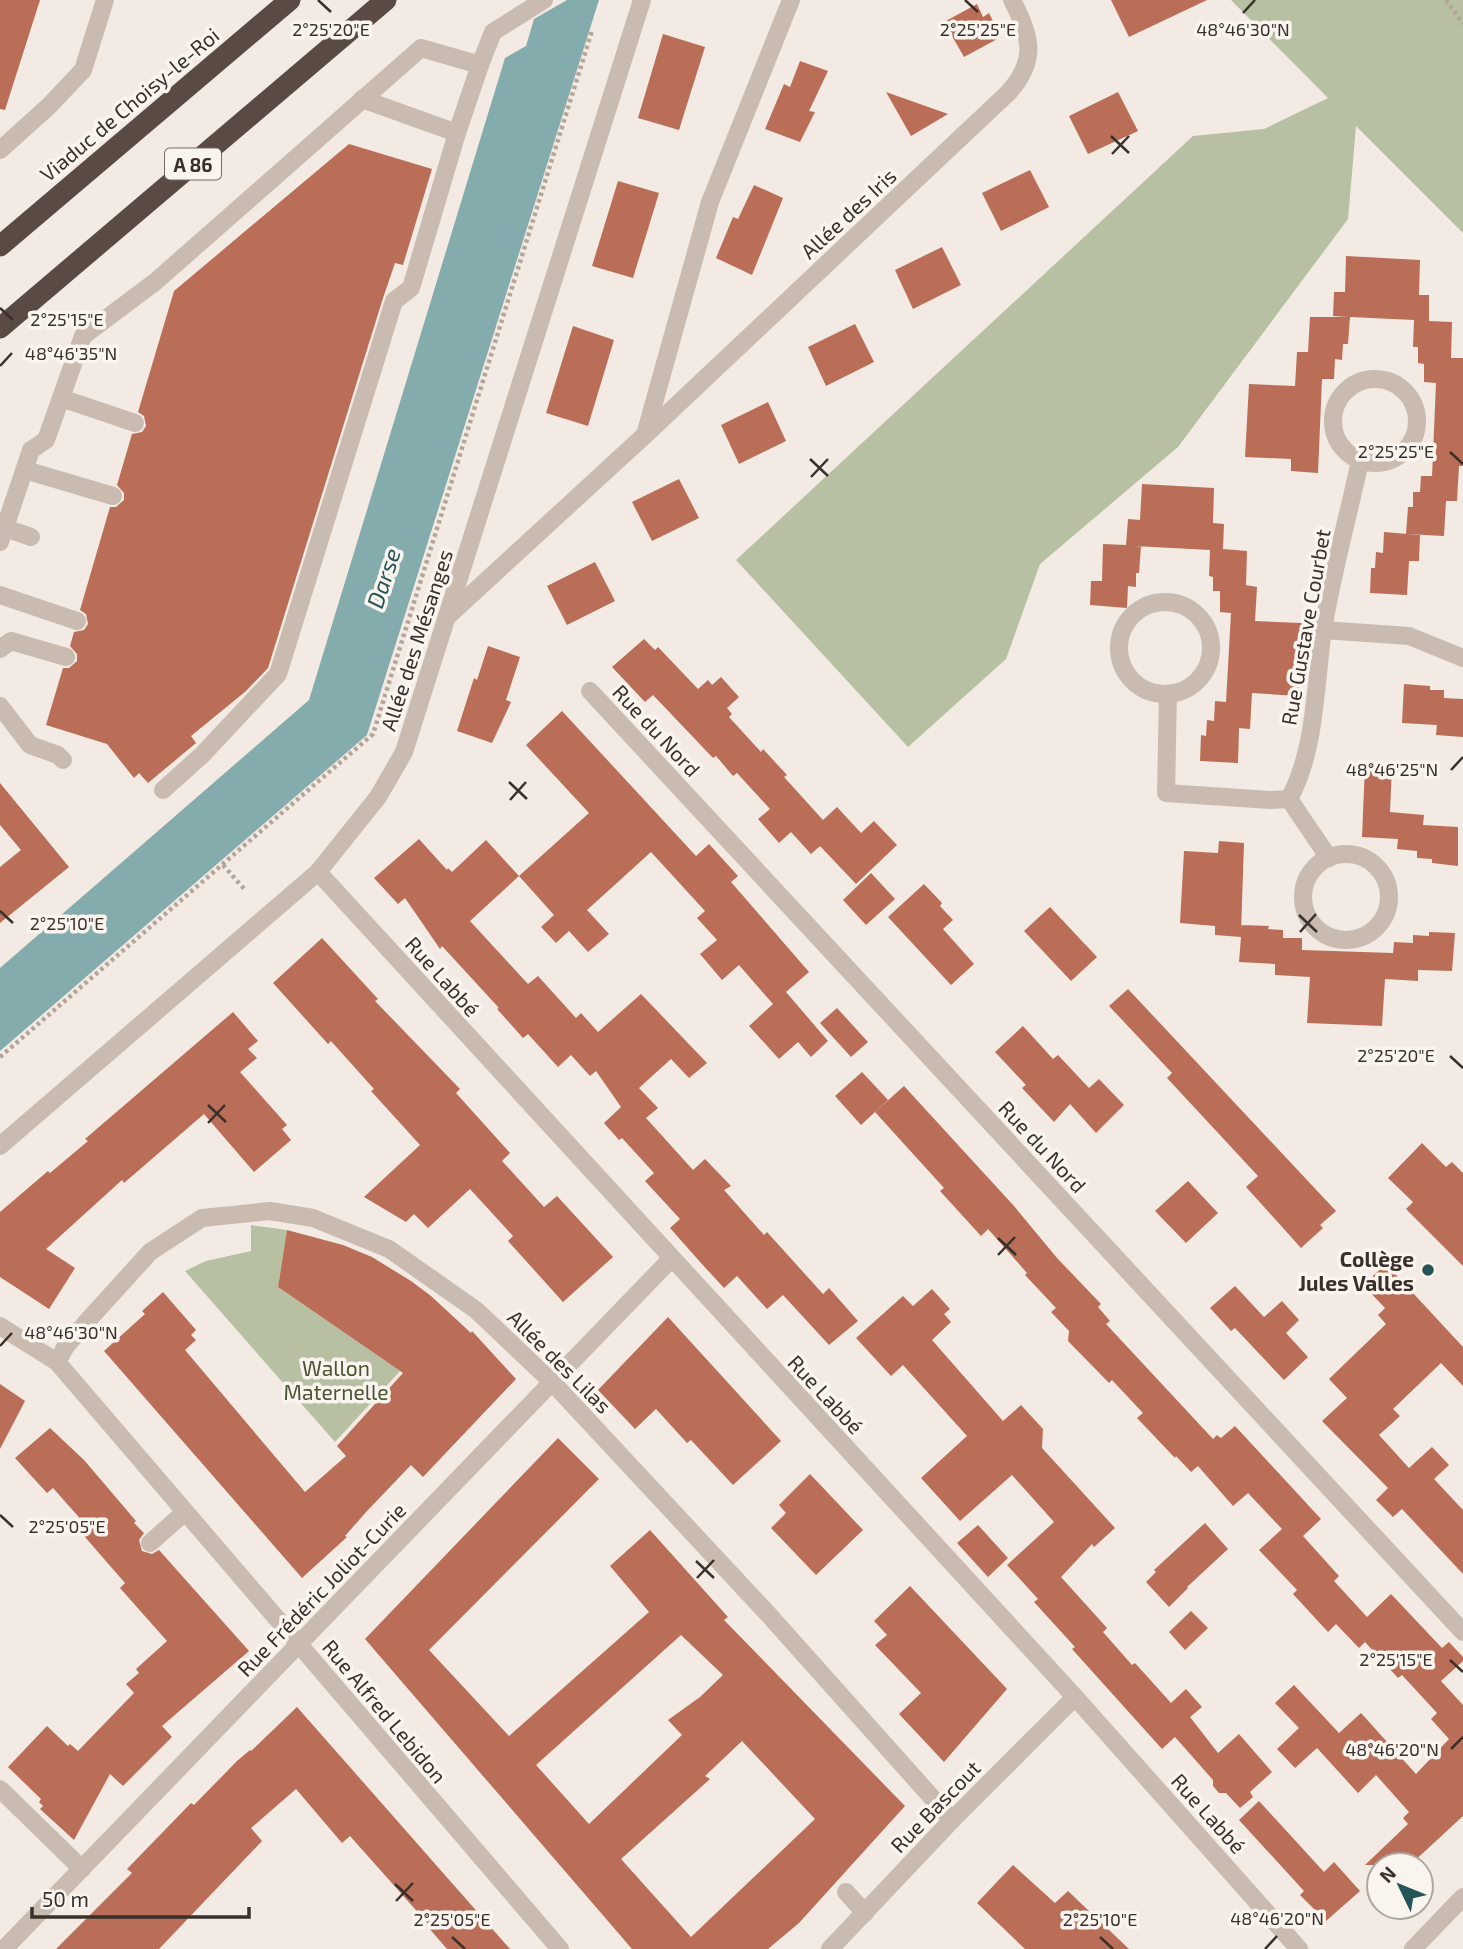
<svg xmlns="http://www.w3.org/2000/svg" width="1463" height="1949" font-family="'Exo 2',sans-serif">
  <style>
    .green { fill: #b7c0a3 }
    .water { fill: #84acad }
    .building { fill: #bb6e57; fill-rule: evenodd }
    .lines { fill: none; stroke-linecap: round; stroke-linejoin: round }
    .path { stroke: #b5a599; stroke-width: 4.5; stroke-dasharray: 3.5 3.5; stroke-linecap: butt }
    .minor { stroke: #c9bbaf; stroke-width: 18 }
    .highway { stroke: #594a44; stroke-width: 21 }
    .ticks { fill: none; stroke: #39302c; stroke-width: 2.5 }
    .poi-dot { fill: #255557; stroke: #faf4ef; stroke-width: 2.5 }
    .labels { text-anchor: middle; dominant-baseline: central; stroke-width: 7; stroke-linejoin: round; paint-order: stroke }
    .shield { fill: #faf4ef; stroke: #736b66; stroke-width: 2 }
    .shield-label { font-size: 19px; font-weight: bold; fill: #39302c }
    .street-label { font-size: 21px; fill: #39302c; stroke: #faf4ef }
    .poi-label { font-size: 21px; font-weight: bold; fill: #39302c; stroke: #faf4ef; text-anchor: end }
    .park-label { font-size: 21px; fill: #495532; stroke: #faf4ef }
    .water-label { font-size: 23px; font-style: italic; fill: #255557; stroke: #faf4ef }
    .ticks-label { font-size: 18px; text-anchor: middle; fill: #39302c; stroke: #faf4ef; stroke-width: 7; stroke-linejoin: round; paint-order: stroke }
  </style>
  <rect width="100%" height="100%" fill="#f2eae3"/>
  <!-- green -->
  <g class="green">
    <path d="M1231,0H1463V233L1356,126L1348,219L1178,447L1040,564L1006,659L908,747L736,560L1193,136L1264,129L1328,98Z"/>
    <path d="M251,1225L287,1230L278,1287L400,1371L335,1442L185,1271L206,1261L251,1251Z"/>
  </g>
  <!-- water -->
  <path class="water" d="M567,0H599L367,735L0,1051V968L309,700L505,58L526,46L534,19Z"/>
  <!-- building -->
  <g class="building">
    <path d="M0,0H40L5,110L0,109Z"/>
    <path d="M1111,0H1207L1129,37Z"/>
    <path d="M977,4L983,17L989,13L1001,37L964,57L944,22Z"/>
    <path d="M663,34L705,47L679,130L638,118Z"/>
    <path d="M800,61L828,71L809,111L815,112L800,142L765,129L784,84L790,87Z"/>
    <path d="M886,92L948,114L911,136Z"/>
    <path d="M1118,92L1138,131L1088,154L1069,116Z"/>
    <path d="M349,144L432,169L403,265L395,263L383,298L268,668L246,691L191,736L196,743L148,783L139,773L134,778L107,744L46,725L63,668H69L77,661V654L70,646L74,632L84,630L88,624L86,614L80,610L110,507H116L124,500V493L117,485L132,434L142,432L146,426L144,416L138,412L174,291Z"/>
    <path d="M1030,170L1049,207L1001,231L982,193Z"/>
    <path d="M618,181L659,193L633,278L592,266Z"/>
    <path d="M754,185L783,198L752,275L716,258L733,217L738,219Z"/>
    <path d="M942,247L961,285L913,309L895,270Z"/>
    <path d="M1346,256L1420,260L1419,295H1429V321L1452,322L1451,358H1463V466H1459L1457,501H1446L1444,536L1406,534L1408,507H1413V492H1420L1421,476H1432L1436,383L1424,382V364L1418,363V347H1413L1414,320L1350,317L1348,344H1343L1342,360L1335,359L1334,379H1322L1318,473L1291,471V459L1245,457L1249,384L1295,386L1297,352H1308L1310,317H1348L1333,316L1334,292H1345Z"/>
    <path d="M855,324L874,362L826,386L808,347Z"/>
    <path d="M573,326L614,340L588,426L546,413Z"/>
    <path d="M768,402L786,441L739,464L721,425Z"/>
    <path d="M679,479L699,518L652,541L632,502Z"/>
    <path d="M1142,484L1214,488L1213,523L1224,524L1223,549L1247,551L1246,585L1257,587L1255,621L1302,623L1298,696L1252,693L1250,729L1239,728L1238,763L1200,761L1201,735L1206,736L1207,720L1214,721L1215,701L1226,702L1231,613L1220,612V591H1213V577L1209,576L1210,550L1134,546H1141L1139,573H1136V587L1128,586L1127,608L1090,605L1091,581H1102L1103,544L1126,545L1128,519L1140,520Z"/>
    <path d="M1384,532L1420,535L1419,561H1409L1407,595L1370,593L1371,568H1375L1376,552L1383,553Z"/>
    <path d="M595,562L615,601L567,625L547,586Z"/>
    <path d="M644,639L655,650L658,647L698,689L708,680L712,685L721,677L739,697L727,708L732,714L729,717L761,752L763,749L787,775L784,777L823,820L837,807L861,833L874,821L897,845L856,884L820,846L811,854L791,832L779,843L758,819L770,809L737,773L733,776L716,756L713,758L653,695L645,702L612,667Z"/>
    <path d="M488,646L520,657L506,700L511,702L492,743L457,731L474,678L477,680Z"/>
    <path d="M1404,684L1430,686V690H1444V698L1463,699V737L1436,735L1437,725L1402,723Z"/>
    <path d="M562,711L696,856L709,844L738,876L731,882L809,972L786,992L828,1041L811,1057L798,1042L779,1059L749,1026L773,1004L739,965L722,980L700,954L717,940L697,918L705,911L651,852L587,910L609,934L588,952L569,931L556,943L541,927L554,915L519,876L589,813L526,745Z"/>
    <path d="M1365,765L1392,767L1390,812L1424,815L1423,825L1458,827V866L1432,863V859L1417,858V851L1397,849L1398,839L1362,837Z"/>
    <path d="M0,783L69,867L0,923V867L21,850L0,825Z"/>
    <path d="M419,839L447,870L448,868L452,872L486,840L519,876L470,921L528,984L538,976L576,1018L581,1013L598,1032L641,994L707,1063L689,1078L671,1059L639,1088L658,1108L646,1118L693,1170L705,1159L731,1186L724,1190L764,1235L767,1232L823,1294L829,1288L858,1321L829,1345L783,1295L767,1309L737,1276L724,1288L701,1263L670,1228L680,1219L645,1181L654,1173L622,1138L619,1140L604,1123L621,1107L596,1071L590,1076L571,1055L558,1067L528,1034L523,1038L497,1009L499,1008L442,946L440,949L405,898L398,904L374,878Z"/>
    <path d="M1219,841L1244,843L1241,932V925L1269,926L1268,929L1283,930V938H1302V950L1393,953L1394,942L1413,943V935L1429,936V932L1455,933L1452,971L1418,970V981L1385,979L1382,1026L1307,1023L1310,977L1275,975V964L1239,962L1241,937L1215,935V926L1180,923L1184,851L1218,853Z"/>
    <path d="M871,873L895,899L866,925L843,900Z"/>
    <path d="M924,884L942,903L940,906L953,920L943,929L974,964L951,985L888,917Z"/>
    <path d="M1050,907L1097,957L1071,981L1024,931Z"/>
    <path d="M322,938L378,999L375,1001L460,1089L456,1093L510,1153L502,1161L544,1207L557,1196L613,1257L563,1302L508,1241L513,1236L470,1189L428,1228L414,1214L406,1222L364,1197L420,1145L371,1091L374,1089L331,1041L328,1044L273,983Z"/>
    <path d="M1128,989L1336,1211L1320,1225L1323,1228L1301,1248L1246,1187L1258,1176L1167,1078L1172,1073L1109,1006Z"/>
    <path d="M837,1008L868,1042L851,1057L820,1023Z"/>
    <path d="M233,1012L258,1041L248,1049L257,1058L240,1072L287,1125L282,1129L291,1140L254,1172L204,1114L124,1183L122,1180L46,1249L75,1268L49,1309L0,1277V1212L48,1171L50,1173L88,1141L85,1139Z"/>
    <path d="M1023,1026L1053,1059L1058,1055L1089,1088L1099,1079L1124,1105L1096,1133L1070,1104L1054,1122L1022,1088L1026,1085L995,1052Z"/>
    <path d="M862,1072L888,1100L861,1125L835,1096Z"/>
    <path d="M904,1086L1014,1206L1057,1258L1101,1304L1098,1307L1110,1321L1106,1324L1213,1439L1217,1435L1221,1438L1235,1426L1321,1519L1303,1536L1339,1576L1334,1581L1367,1617L1391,1594L1442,1648L1449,1642L1463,1657V1661L1441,1681L1463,1705V1816L1410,1865H1365L1408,1824L1403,1818L1409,1812L1376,1775L1358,1793L1317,1748L1295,1768L1277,1749L1299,1728L1275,1703L1294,1685L1339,1733L1361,1713L1416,1774L1449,1739L1431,1719L1437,1713L1402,1675L1398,1678L1365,1642L1359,1648L1336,1624L1328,1632L1293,1594L1297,1590L1259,1550L1282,1529L1248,1493L1233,1506L1198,1466L1191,1472L1176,1456L1175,1458L1137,1418L1143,1413L1112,1380L1109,1383L1068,1341L1069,1331L1051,1312L1056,1308L1025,1275L1027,1273L988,1229L981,1236L940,1191L944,1188L875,1112Z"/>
    <path d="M1422,1143L1446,1167L1452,1162L1463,1173V1266L1406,1209L1413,1202L1388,1178Z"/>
    <path d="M1188,1181L1218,1213L1186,1243L1155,1211Z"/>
    <path d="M287,1230L343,1245L372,1257L411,1281L431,1296L471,1333L472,1331L516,1379L423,1477L411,1465L367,1511L345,1536L347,1537L302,1578L104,1351L145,1314L142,1311L163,1292L196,1330L191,1335L196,1340L185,1350L305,1492L346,1456L337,1446L403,1373L278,1287Z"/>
    <path d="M1386,1264L1463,1347V1386L1441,1363L1393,1409L1400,1416L1379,1435L1409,1468L1432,1447L1449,1465L1434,1479L1463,1510V1574L1402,1509L1393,1517L1376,1500L1388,1488L1322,1421L1347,1398L1329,1379L1386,1324L1378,1315L1385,1308L1363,1285Z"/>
    <path d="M1235,1286L1264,1317L1282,1301L1299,1320L1286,1333L1308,1357L1284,1380L1235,1328L1231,1331L1210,1308Z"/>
    <path d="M932,1289L950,1309L944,1314L951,1322L932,1340L1003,1421L1021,1405L1043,1429L1042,1448L1115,1528L1094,1547L1092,1544L1061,1577L1107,1628L1103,1632L1132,1665L1135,1663L1171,1703L1186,1689L1202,1707L1190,1717L1218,1753L1239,1734L1272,1772L1250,1792L1253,1797L1240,1808L1226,1793H1219L1213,1786V1780L1175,1737L1162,1749L1072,1649L1075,1647L1034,1602L1038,1599L1007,1565L1054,1522L1012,1475L960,1521L921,1478L967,1436L903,1365L891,1376L856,1338L903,1296L913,1306Z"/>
    <path d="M668,1317L781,1441L733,1485L691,1440L687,1443L656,1409L635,1429L598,1390Z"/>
    <path d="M0,1384L25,1401L0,1449Z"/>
    <path d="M50,1428L84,1460L136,1521L134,1523L144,1533L139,1540L142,1551L152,1554L159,1550L249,1651L162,1726L172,1737L123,1786L110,1774L74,1840L40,1809L43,1806L39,1802L41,1799L8,1767L47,1726L68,1746L70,1744L78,1751L134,1693L126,1684L139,1673L136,1669L167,1641L120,1588L125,1583L78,1529L85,1524L53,1488L47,1493L15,1458Z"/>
    <path d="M558,1438L599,1479L429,1650L509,1736L649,1612L610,1566L650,1530L728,1617L724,1620L905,1806L799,1923L768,1949H632L365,1639ZM681,1635L723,1675L700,1697L668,1720L682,1735L589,1824L536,1765ZM742,1741L815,1819L691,1937L621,1859L710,1779L705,1776Z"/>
    <path d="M810,1474L863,1530L816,1575L771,1528L786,1513L779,1505Z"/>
    <path d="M1205,1523L1228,1549L1187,1587L1188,1588L1169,1607L1146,1582L1156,1572L1154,1570Z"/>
    <path d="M978,1525L1008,1558L988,1577L957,1543Z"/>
    <path d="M910,1586L1007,1689L944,1762L899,1714L921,1693L875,1645L887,1635L874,1621Z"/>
    <path d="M1191,1611L1208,1628L1185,1650L1169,1632Z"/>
    <path d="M297,1707L510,1949H447L428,1927L430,1926L350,1836L342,1843L296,1789L251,1828L262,1841L159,1949H56L132,1873L127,1869L191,1803L194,1805L237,1761L250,1750L251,1751Z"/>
    <path d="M1259,1801L1324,1872L1334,1862L1360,1891L1326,1921L1300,1895L1304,1891L1239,1820Z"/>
    <path d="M1013,1865L1055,1903L1068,1891L1129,1949H1025L977,1903Z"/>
  </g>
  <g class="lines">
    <!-- path -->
    <g class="path">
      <path d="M1446,0L1463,24"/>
      <path d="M223,865L246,891"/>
      <path d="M0,1057L373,734L592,31"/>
    </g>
    <!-- minor -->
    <g class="minor">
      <path d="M362,99L457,133L480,65"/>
      <path d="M0,150L49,106L83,70L105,0"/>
      <circle cx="1375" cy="421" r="42"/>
      <path d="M61,398L135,423"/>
      <path d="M645,435L710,202L791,0"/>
      <path d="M25,470L113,496"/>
      <path d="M5,528L31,537"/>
      <path d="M0,542L31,450L46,440L83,336L155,282L421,48L480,65L493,32L544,0"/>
      <path d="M0,595L77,621"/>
      <circle cx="1165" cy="648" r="46"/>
      <path d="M449,615L645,435L1008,93C1038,60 1031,37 1012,0"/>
      <path d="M1323,630L1409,636L1463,658"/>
      <path d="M0,649L11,641L66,657"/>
      <path d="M590,691L1463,1632"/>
      <path d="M1168,694L1166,793L1270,800L1289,799C1316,750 1315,685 1323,630C1332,574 1348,517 1360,461"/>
      <path d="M0,706L30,745L58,755L63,760"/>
      <path d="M163,790L202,755L278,674L394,301L411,288L457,133"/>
      <path d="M1289,799L1329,858"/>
      <circle cx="1346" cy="897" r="43"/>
      <path d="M318,872L1075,1697L1299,1949"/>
      <path d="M0,1146L318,872L378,797L404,752L642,0"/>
      <path d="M0,1326L57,1362L560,1949"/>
      <path d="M57,1362L66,1346L91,1317L150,1252L202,1218L270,1211L313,1218L389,1249L476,1310L552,1382L768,1614L952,1820"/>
      <path d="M150,1543L185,1512"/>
      <path d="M0,1789L82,1869"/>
      <path d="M846,1892L865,1913"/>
      <path d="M4,1949L671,1259"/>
      <path d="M830,1949L952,1820L1075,1697"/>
      <path d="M1413,1949L1463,1897"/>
    </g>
    <!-- highway -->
    <g class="highway">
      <path d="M0,246L290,0"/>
      <path d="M0,328L386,0"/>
    </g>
  </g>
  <!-- ticks -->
  <path class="ticks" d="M318,0L331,12M965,0L978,12M1243,13L1255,0M1111,136L1129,153M1112,154L1129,136M0,308L13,320M0,366L12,353M1450,452L1463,464M810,459L828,476M811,477L828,459M1451,770L1463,757M509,782L527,799M510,800L526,782M0,911L13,923M1299,915L1317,932M1300,932L1316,914M1450,1056L1463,1068M208,1105L226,1122M208,1123L225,1105M998,1238L1016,1255M998,1255L1015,1237M0,1346L12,1333M0,1515L13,1527M696,1561L714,1578M697,1578L714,1560M1450,1660L1463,1672M1451,1749L1463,1737M395,1884L413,1901M396,1901L413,1883M452,1937L465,1949M1100,1937L1113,1949M1265,1949L1277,1936"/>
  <!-- markers -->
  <circle class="poi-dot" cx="1428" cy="1270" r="7"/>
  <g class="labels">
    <!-- shield labels -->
    <rect class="shield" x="165" y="148.5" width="56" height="31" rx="5"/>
    <g class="shield-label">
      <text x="193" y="164">A 86</text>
    </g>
    <!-- street labels -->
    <g class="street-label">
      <text transform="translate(129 104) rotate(-40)">Viaduc de Choisy-le-Roi</text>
      <text transform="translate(848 213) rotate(-43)">Allée des Iris</text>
      <text transform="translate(1305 627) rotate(-80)">Rue Gustave Courbet</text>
      <text transform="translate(416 640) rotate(-72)">Allée des Mésanges</text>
      <text transform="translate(657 730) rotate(47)">Rue du Nord</text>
      <text transform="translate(443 976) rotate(48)">Rue Labbé</text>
      <text transform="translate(1043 1146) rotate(47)">Rue du Nord</text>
      <text transform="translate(560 1361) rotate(45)">Allée des Lilas</text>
      <text transform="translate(826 1394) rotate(47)">Rue Labbé</text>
      <text transform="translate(321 1589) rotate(-46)">Rue Frédéric Joliot-Curie</text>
      <text transform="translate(385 1711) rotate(50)">Rue Alfred Lebidon</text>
      <text transform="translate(935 1806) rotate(-46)">Rue Bascout</text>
      <text transform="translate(1209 1813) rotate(48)">Rue Labbé</text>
    </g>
    <!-- poi labels -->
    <g class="poi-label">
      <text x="1414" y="1258">Collège<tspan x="1414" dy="24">Jules Valles</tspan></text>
    </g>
    <!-- park labels -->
    <g class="park-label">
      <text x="336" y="1367">Wallon<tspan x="336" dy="24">Maternelle</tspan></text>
    </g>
    <!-- water labels -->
    <g class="water-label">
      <text transform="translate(383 578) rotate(-72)">Darse</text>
    </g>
  </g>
  <g class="ticks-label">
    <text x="331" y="36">2°25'20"E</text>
    <text x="978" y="36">2°25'25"E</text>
    <text x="1243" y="36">48°46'30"N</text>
    <text x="67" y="326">2°25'15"E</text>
    <text x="71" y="360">48°46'35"N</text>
    <text x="1396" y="458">2°25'25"E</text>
    <text x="1392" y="776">48°46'25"N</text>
    <text x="67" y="930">2°25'10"E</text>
    <text x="1396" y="1062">2°25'20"E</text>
    <text x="71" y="1339">48°46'30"N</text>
    <text x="67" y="1533">2°25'05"E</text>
    <text x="1396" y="1666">2°25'15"E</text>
    <text x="1392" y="1756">48°46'20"N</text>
    <text x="1277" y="1925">48°46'20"N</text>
    <text x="452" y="1926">2°25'05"E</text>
    <text x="1100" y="1926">2°25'10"E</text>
  </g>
  <!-- north arrow -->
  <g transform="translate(1400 1886) rotate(313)"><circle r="33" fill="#faf4ef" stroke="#ada6a1" stroke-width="2"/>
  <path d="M0-5L12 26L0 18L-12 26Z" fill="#255557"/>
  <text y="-10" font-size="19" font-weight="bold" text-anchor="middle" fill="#39302c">N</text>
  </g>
  <!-- scale -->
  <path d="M32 1907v10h217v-10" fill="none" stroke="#39302c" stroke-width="3.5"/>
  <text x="42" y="1907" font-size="21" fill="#39302c" stroke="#faf4ef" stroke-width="5" paint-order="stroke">50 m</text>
</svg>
